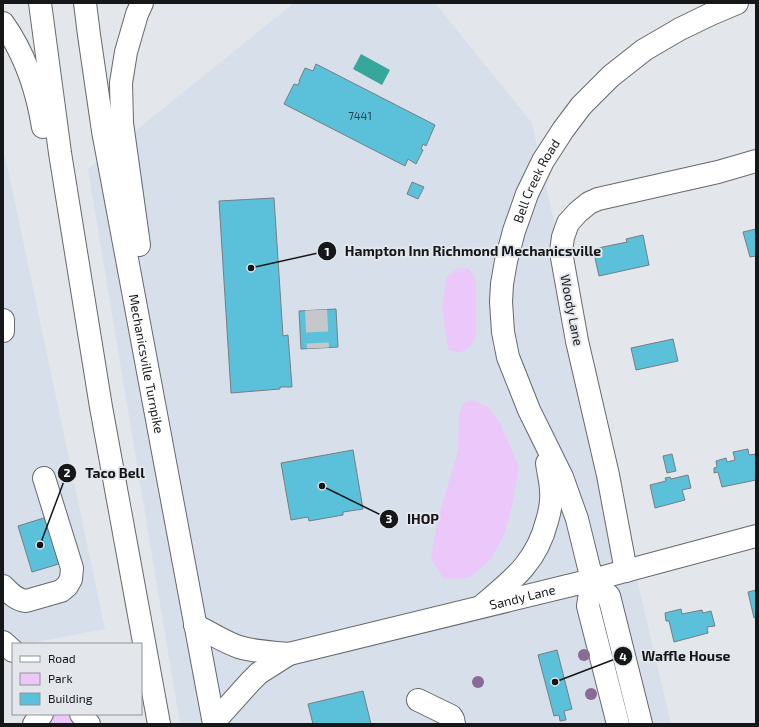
<svg xmlns="http://www.w3.org/2000/svg" width="759" height="727" font-family="'Exo 2',sans-serif">
  <style>
    .built { fill: #d6dfea }
    .green { fill: #ecc8fa }
    .water { fill: #37a79b }
    .building { fill: #5bc1db; stroke: #787d7f }
    .lines { fill: none; stroke-linecap: round; stroke-linejoin: round }
    .minor-tunnel { stroke: #c4c8cb; stroke-width: 22; stroke-dasharray: 22 11; stroke-linecap: butt }
    .minor-casing { stroke: #65686c; stroke-width: 24 }
    .highway-casing { stroke: #65686c; stroke-width: 24 }
    .minor { stroke: #fff; stroke-width: 22 }
    .highway { stroke: #fff; stroke-width: 22 }
    .tree { fill: #8a6a97 }
    .labels { text-anchor: middle; dominant-baseline: central; stroke-width: 4; stroke-linejoin: round; paint-order: stroke }
    .number-label { font-size: 11px; fill: #264249 }
    .street-label { font-size: 13px; fill: #151718; stroke: #e3e7eb }
    .leader { fill: none; stroke: #151718; stroke-width: 1.5 }
    .callout-dot { fill: #151718; stroke: #e3e7eb; stroke-width: 1.5 }
    .mark-label { font-size: 12px; text-anchor: middle; font-weight: bold; fill: #fff }
    .callout-label { font-size: 14px; text-anchor: middle; font-weight: bold; fill: #151718; stroke: #e3e7eb; stroke-width: 4; stroke-linejoin: round; paint-order: stroke }
  </style>
  <rect width="100%" height="100%" fill="#e3e7eb"/>
  <!-- built -->
  <g class="built">
    <path d="M294,3H435L532,123L566,277L671,724H180L88,169Z"/>
    <path d="M3,151L6,160L105,629L26,644H13L3,648Z"/>
  </g>
  <!-- green -->
  <g class="green">
    <path d="M468,268L476,278V336L470,347L459,353L448,349L442,306L447,277L457,269Z"/>
    <path d="M471,400L487,406L500,423L519,467L512,505L505,533L491,559L469,578L444,579L431,559L437,522L458,451L459,416L462,405Z"/>
    <path d="M54,714H71L78,724H44Z"/>
  </g>
  <!-- water -->
  <path class="water" d="M361,54L390,70L382,85L353,69Z"/>
  <!-- building -->
  <g class="building">
    <path d="M316,64L435,125L426,146L423,144L421,149L423,150L416,164L408,159L405,166L284,104L294,84L298,85L300,81H299L305,68L313,71Z"/>
    <path d="M412,182L424,187L418,199L407,194Z"/>
    <path d="M274,198L283,336L288,335L292,387H280V389L231,393L219,201Z"/>
    <path d="M756,229V256L750,257L743,232Z"/>
    <path d="M643,235L649,265L599,276L593,249L627,242L626,239Z"/>
    <path d="M336,309L338,347L301,349L299,311Z"/>
    <path d="M673,339L678,361L636,370L631,348Z"/>
    <path d="M748,449L749,455L756,454V480L722,487L718,472L714,473V468L717,467L716,461L726,458L727,462L735,460L733,452Z"/>
    <path d="M353,450L363,509L343,512V515L309,521L308,517L291,520L281,463Z"/>
    <path d="M672,454L676,471L667,473L663,456Z"/>
    <path d="M688,475L691,488L682,490L685,500L655,508L650,485L666,481L665,478L670,477L671,479Z"/>
    <path d="M47,517L62,563L32,572L18,526Z"/>
    <path d="M756,590V617L754,618L748,592Z"/>
    <path d="M681,609L682,614L702,610L703,613L711,611L715,626L707,627L708,633L674,642L669,621H666L665,613Z"/>
    <path d="M557,650L572,709L564,711L566,720L560,721L559,715L554,716L538,655Z"/>
    <path d="M363,691L371,724H313L308,704Z"/>
  </g>
  <g class="lines">
    <!-- minor-tunnel -->
    <path class="minor-tunnel" d="M316,310L318,348"/>
    <!-- minor casing -->
    <g class="minor-casing">
      <g id="minor">
        <path d="M3,320V331"/>
        <path d="M626,571L608,475L577,341L561,252L563,237L568,223L578,212L589,203L598,199L718,172L756,161"/>
        <path d="M592,580L609,596L641,724"/>
        <path d="M3,586C10,593 16,600 26,601L61,591L67,586L71,579L72,568L44,478"/>
        <path d="M484,604C514,579 537,561 547,521C550,511 552,501 551,491C551,482 548,472 547,463"/>
        <path id="s1" d="M195,625C209,632 224,642 239,647C255,652 272,652 289,654L592,580L756,536"/>
        <path d="M3,642L13,651"/>
        <path d="M418,700L451,716L453,719L454,724"/>
        <path d="M81,714L89,724"/>
        <path d="M214,722L250,682L259,673L289,654"/>
        <path d="M34,724L42,714"/>
        <path id="s2" d="M618,724L588,606L592,580L577,519L562,477L529,410L508,357L503,332L501,302L502,284L506,261L514,231L527,194L543,161L563,130L581,106L611,76L644,50L680,29L711,14L737,3"/>
      </g>
    </g>
    <!-- highway casing -->
    <g class="highway-casing">
      <g id="highway">
        <path d="M40,3L60,153L101,407L159,724"/>
        <path id="s3" d="M85,3L89,35L103,131L214,724"/>
        <path d="M3,23C25,54 37,90 43,127"/>
        <path d="M139,245L122,123L121,83L126,52L137,14L142,3"/>
      </g>
    </g>
    <!-- minor -->
    <use href="#minor" class="minor"/>
    <!-- highway -->
    <use href="#highway" class="highway"/>
  </g>
  <!-- trees -->
  <g class="tree">
    <circle cx="584" cy="655" r="6"/>
    <circle cx="478" cy="682" r="6"/>
    <circle cx="591" cy="694" r="6"/>
  </g>
  <g class="labels">
    <!-- number labels -->
    <g class="number-label">
      <text x="360" y="115">7441</text>
    </g>
    <!-- street labels -->
    <g class="street-label">
      <text stroke="none"><textPath href="#s2" startOffset="570">Bell Creek Road</textPath></text>
      <text transform="translate(572 310) rotate(79)">Woody Lane</text>
      <text stroke="none"><textPath href="#s3" startOffset="366">Mechanicsville Turnpike</textPath></text>
      <text stroke="none"><textPath href="#s1" startOffset="340">Sandy Lane</textPath></text>
    </g>
  </g>
  <!-- callouts -->
  <path class="leader" d="M251 268L327 251M40 545L67 473M322 486L389 519M555 682L623 656"/>
  <g class="callout-dot">
    <circle cx="251" cy="268" r="4"/>
    <circle cx="40" cy="545" r="4"/>
    <circle cx="322" cy="486" r="4"/>
    <circle cx="555" cy="682" r="4"/>
    <circle cx="327" cy="251" r="10"/>
    <circle cx="67" cy="473" r="10"/>
    <circle cx="389" cy="519" r="10"/>
    <circle cx="623" cy="656" r="10"/>
  </g>
  <g class="mark-label">
    <text x="327" y="256">1</text>
    <text x="67" y="477">2</text>
    <text x="389" y="523">3</text>
    <text x="623" y="661">4</text>
  </g>
  <g class="callout-label">
    <text x="473" y="256">Hampton Inn Richmond Mechanicsville</text>
    <text x="115" y="478">Taco Bell</text>
    <text x="423" y="524">IHOP</text>
    <text x="686" y="661">Waffle House</text>
  </g>
  <!-- border -->
  <rect width="759" height="727" fill="none" stroke="#151718" stroke-width="8"/>
  <!-- legend -->
  <rect x="12" y="643" width="130" height="72" fill="#e3e7eb" stroke="#919497"/>
  <rect x="20" y="656" width="20" height="6" fill="#ffffff" stroke="#919497"/>
  <text x="48" y="663" font-size="12" fill="#151718">Road</text>
  <rect x="20" y="673" width="20" height="12" fill="#ecc8fa" stroke="#919497"/>
  <text x="48" y="683" font-size="12" fill="#151718">Park</text>
  <rect x="20" y="693" width="20" height="12" fill="#5bc1db" stroke="#919497"/>
  <text x="48" y="703" font-size="12" fill="#151718">Building</text>
</svg>
